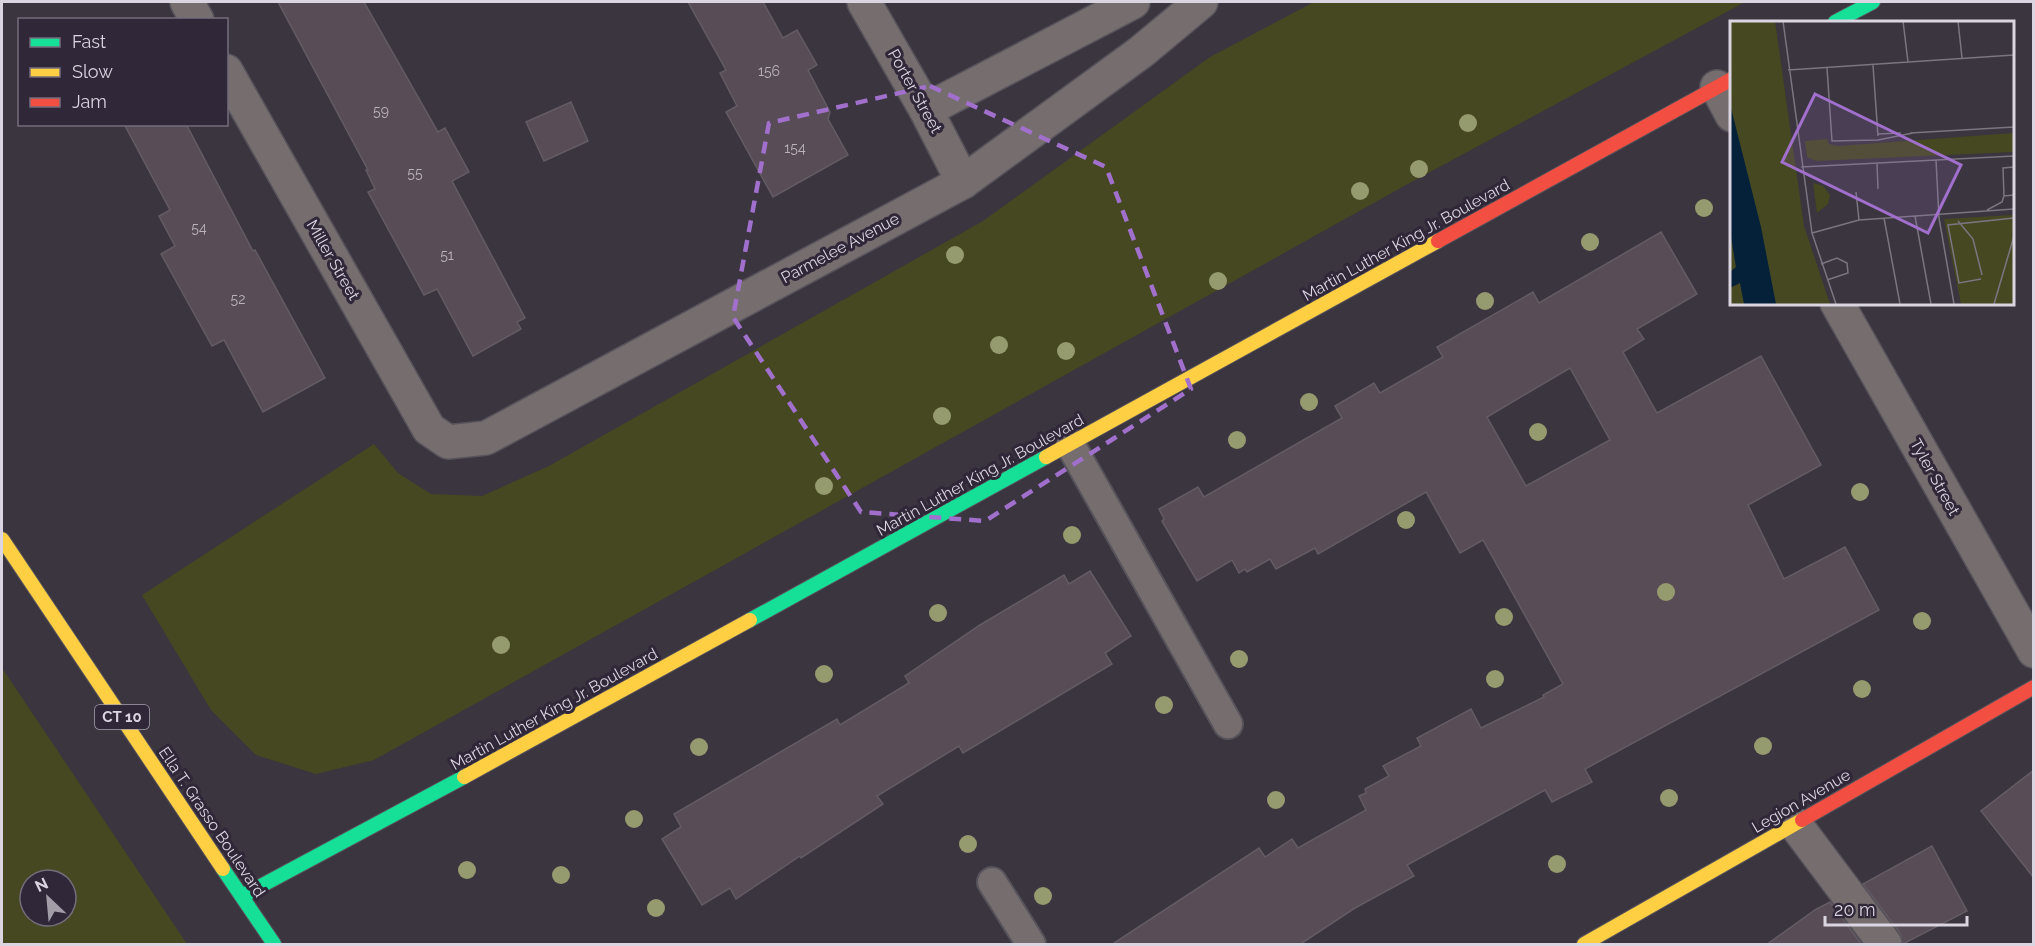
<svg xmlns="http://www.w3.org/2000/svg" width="2035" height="946" font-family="Raleway,sans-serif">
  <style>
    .green { fill: #454820; fill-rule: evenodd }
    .building { fill: #584c56; stroke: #645c64; stroke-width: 1.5; fill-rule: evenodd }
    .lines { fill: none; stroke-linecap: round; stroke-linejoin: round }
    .lane-casing { stroke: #57535b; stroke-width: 32 }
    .street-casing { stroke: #57535b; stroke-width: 36 }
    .fast-casing { stroke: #57535b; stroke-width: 16 }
    .slow-casing { stroke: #57535b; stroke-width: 16 }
    .jam-casing { stroke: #57535b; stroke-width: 16 }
    .lane { stroke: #766d6f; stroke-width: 28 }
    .street { stroke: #766d6f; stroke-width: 33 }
    .fast { stroke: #16e098; stroke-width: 14 }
    .slow { stroke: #ffcf43; stroke-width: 14 }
    .jam { stroke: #f24e42; stroke-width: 14 }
    .tree { fill: #969a6f }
    .marked { fill: none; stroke: #a170cd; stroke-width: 4.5; stroke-dasharray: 12 8; stroke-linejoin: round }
    .labels { text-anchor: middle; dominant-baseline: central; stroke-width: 6; stroke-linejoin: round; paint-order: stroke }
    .number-label { font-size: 14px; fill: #bab3be }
    .shield { fill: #302739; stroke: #a8a1af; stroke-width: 1.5 }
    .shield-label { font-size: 15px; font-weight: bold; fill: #dbd5e1 }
    .street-label { font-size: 16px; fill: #dbd5e1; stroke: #302739 }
    .inset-road { fill: none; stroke: #7a7580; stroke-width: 1.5 }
    .view { fill: #a170cd; fill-opacity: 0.15; stroke: #a170cd; stroke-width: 3 }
    .inset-edge { fill: none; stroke: #dbd5e1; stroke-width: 3 }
  </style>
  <rect width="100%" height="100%" fill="#3a353f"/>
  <!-- green -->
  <g class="green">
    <path d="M1314,2H1745L1406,185L374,760L316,774L256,755L211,710L142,595L374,444L398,473L431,494L482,496L549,466L983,221L1210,57Z"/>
    <path d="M2,668L187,944H2ZM30,880H66V916H30Z"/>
  </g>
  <!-- building -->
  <g class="building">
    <path d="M278,2H364L438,132L445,128L469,172L452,181L525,318L517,322L521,329L473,356L437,289L424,295L368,192L375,189L366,170H368Z"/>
    <path d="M688,2H763L783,38L797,30L817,65L808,70L830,112L828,119L848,155L773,197L726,112L737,106L720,73L726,70Z"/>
    <path d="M571,102L588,141L544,161L526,122Z"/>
    <path d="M124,124H186L253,251L255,250L325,378L263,412L224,340L212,346L166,263L161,254L175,246L159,216L170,210Z"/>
    <path d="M1661,232L1697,294L1637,329L1644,339L1623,352L1657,413L1761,356L1821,465L1748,505L1784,579L1845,547L1879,610L1585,769L1592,782L1552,802L1545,790L1407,865L1414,876L1355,908L1299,945H1111L1259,848L1265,857L1292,839L1298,848L1366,810L1359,796L1366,793L1365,789L1389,776L1383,766L1421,746L1417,738L1471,709L1481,728L1544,697L1543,695L1563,684L1483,540L1460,553L1426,492L1318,554L1315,548L1276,569L1270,559L1247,572L1245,569L1239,573L1232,560L1197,581L1162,521L1164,519L1159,509L1198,487L1204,497L1342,418L1335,406L1374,383L1380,393L1443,357L1437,347L1533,292L1539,303ZM1570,368L1610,440L1526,486L1487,417Z"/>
    <path d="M1090,571L1131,636L1105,653L1112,664L963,753L959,746L877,796L883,804L801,858L800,856L736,899L730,888L702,905L662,839L681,827L674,814L837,719L840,725L909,683L905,676L980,625L1064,575L1069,584Z"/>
    <path d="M2034,770V878L1981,811Z"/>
    <path d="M1932,846L1967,911L1903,944L1900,933L1863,884Z"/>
    <path d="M1830,902L1862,945H1766L1815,910Z"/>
  </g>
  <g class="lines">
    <!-- lane casing -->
    <g class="lane-casing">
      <g id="lane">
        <path d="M1070,444L1228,724"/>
        <path d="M992,882L1031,944"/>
      </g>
    </g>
    <!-- street casing -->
    <g class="street-casing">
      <g id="street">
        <path d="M187,2L197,20"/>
        <path d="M864,2L926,110L963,182"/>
        <path d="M226,71L429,429L448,442L486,438L963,182L1141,52L1201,2"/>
        <path d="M1717,87L1732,115"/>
        <path d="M926,110L1133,2"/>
        <path d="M1837,303L2034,651"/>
        <path d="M1795,824L1885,944"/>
      </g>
    </g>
    <!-- fast casing -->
    <g class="fast-casing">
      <g id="fast">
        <path d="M1835,22L1873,2"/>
        <path d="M750,620L1046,457"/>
        <path d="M223,869L274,944"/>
        <path d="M242,896L464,777"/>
      </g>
    </g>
    <!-- slow casing -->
    <g class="slow-casing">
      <g id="slow">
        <path d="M1046,457L1438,241"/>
        <path d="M2,539L223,869"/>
        <path d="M464,777L750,620"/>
        <path d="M1584,944L1802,820"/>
      </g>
    </g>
    <!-- jam casing -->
    <g class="jam-casing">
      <g id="jam">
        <path d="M1438,241L1732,79"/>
        <path d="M1802,820L2034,687"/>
      </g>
    </g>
    <!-- lane -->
    <use href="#lane" class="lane"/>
    <!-- street -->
    <use href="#street" class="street"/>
    <!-- fast -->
    <use href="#fast" class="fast"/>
    <!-- slow -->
    <use href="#slow" class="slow"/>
    <!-- jam -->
    <use href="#jam" class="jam"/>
  </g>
  <!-- trees -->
  <g class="tree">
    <circle cx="1468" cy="123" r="9"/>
    <circle cx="1419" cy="169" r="9"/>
    <circle cx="1360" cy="191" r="9"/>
    <circle cx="1704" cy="208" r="9"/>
    <circle cx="1590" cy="242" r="9"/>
    <circle cx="955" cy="255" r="9"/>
    <circle cx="1218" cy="281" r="9"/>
    <circle cx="1485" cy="301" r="9"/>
    <circle cx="999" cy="345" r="9"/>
    <circle cx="1066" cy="351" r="9"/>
    <circle cx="1309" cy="402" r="9"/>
    <circle cx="942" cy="416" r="9"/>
    <circle cx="1538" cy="432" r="9"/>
    <circle cx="1237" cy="440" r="9"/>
    <circle cx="824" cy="486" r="9"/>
    <circle cx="1860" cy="492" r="9"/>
    <circle cx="1406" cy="520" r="9"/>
    <circle cx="1072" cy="535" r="9"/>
    <circle cx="1666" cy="592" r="9"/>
    <circle cx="938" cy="613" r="9"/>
    <circle cx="1504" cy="617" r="9"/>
    <circle cx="1922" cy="621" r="9"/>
    <circle cx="501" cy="645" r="9"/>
    <circle cx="1239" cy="659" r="9"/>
    <circle cx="824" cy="674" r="9"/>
    <circle cx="1495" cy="679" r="9"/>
    <circle cx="1862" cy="689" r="9"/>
    <circle cx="1164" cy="705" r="9"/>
    <circle cx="1763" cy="746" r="9"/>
    <circle cx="699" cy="747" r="9"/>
    <circle cx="1669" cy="798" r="9"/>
    <circle cx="1276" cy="800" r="9"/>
    <circle cx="634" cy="819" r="9"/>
    <circle cx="968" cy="844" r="9"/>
    <circle cx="1557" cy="864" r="9"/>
    <circle cx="467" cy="870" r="9"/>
    <circle cx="561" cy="875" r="9"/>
    <circle cx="1043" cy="896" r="9"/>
    <circle cx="656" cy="908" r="9"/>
  </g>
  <!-- marked area -->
  <path class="marked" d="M930,86L1106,167L1191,389L985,521L861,512L733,317L769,123Z"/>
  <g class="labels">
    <!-- number labels -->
    <g class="number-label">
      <text x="769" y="71">156</text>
      <text x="381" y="111">59</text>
      <text x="795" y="148">154</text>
      <text x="415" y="173">55</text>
      <text x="199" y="228">54</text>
      <text x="447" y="255">51</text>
      <text x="238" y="299">52</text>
    </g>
    <!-- shield labels -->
    <rect class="shield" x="95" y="705" width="54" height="24" rx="4.5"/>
    <g class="shield-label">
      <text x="122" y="717">CT 10</text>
    </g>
    <!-- street labels -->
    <g class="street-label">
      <text transform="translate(915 91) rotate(61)">Porter Street</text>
      <text transform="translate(1406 240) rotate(-29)">Martin Luther King Jr. Boulevard</text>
      <text transform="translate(840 248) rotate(-28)">Parmelee Avenue</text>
      <text transform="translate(333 260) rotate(60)">Miller Street</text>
      <text transform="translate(980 475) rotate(-29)">Martin Luther King Jr. Boulevard</text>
      <text transform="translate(1935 477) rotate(61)">Tyler Street</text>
      <text transform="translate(554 709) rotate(-29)">Martin Luther King Jr. Boulevard</text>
      <text transform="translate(1801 801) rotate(-30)">Legion Avenue</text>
      <text transform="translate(212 822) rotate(56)">Ella T. Grasso Boulevard</text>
    </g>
  </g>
  <!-- overview -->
  <g transform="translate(1730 21)">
    <rect width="284" height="284" fill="#3a353f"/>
    <path d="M0,0H45L74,205L100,283H0ZM283,112V131L86,140L77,136L75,120L97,118L99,123L108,125ZM83,162L93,165L100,174L98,183L87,192ZM283,194V283H231L214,198Z" fill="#454820"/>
    <path d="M0,83L31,206L46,283H14L10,262L0,267V251L6,246L0,210Z" fill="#05213a"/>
    <path class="inset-road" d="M53,0L82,212L129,199L284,188M173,0L178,41M228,0L232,37M143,44L148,115M97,47L102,120L148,119L183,112M58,49L284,34M180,112L284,106M148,113L171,112M206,139L209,197L224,283M147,142L148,168M71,146L284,135M284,146L273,147L274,175L284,174M126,171L129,199M257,189L272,181L274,175M185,195L201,283M154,197L170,283M228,200L243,218L252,254M82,212L106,283M91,243L107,237L117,242L118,252L97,259M251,258L229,262L218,204L284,197M264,283L284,215"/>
    <path class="view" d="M85,73L231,144L198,212L52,141Z"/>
    <rect width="284" height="284" class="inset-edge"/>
  </g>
  <!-- border -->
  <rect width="2035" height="946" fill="none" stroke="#dbd5e1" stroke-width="6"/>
  <!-- legend -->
  <rect x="18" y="18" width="210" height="108" fill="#302739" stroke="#746d7c" stroke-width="1.5"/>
  <rect x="30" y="38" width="30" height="9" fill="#16e098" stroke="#746d7c" stroke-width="1.5"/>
  <text x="72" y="48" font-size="18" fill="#dbd5e1">Fast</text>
  <rect x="30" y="68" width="30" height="9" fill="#ffcf43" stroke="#746d7c" stroke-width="1.5"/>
  <text x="72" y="78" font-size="18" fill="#dbd5e1">Slow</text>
  <rect x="30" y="98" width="30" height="9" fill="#f24e42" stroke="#746d7c" stroke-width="1.5"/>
  <text x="72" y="108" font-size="18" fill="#dbd5e1">Jam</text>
  <!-- north arrow -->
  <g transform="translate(48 898) rotate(334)"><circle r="28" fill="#302739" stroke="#746d7c" stroke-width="1.5"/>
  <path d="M0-4.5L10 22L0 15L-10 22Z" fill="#a39da8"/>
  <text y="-9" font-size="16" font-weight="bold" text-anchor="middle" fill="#dbd5e1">N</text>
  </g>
  <!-- scale -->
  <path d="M1825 916v9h142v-9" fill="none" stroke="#dbd5e1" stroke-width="3"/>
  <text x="1834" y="916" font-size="18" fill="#dbd5e1" stroke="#302739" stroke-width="4.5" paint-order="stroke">20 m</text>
</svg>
